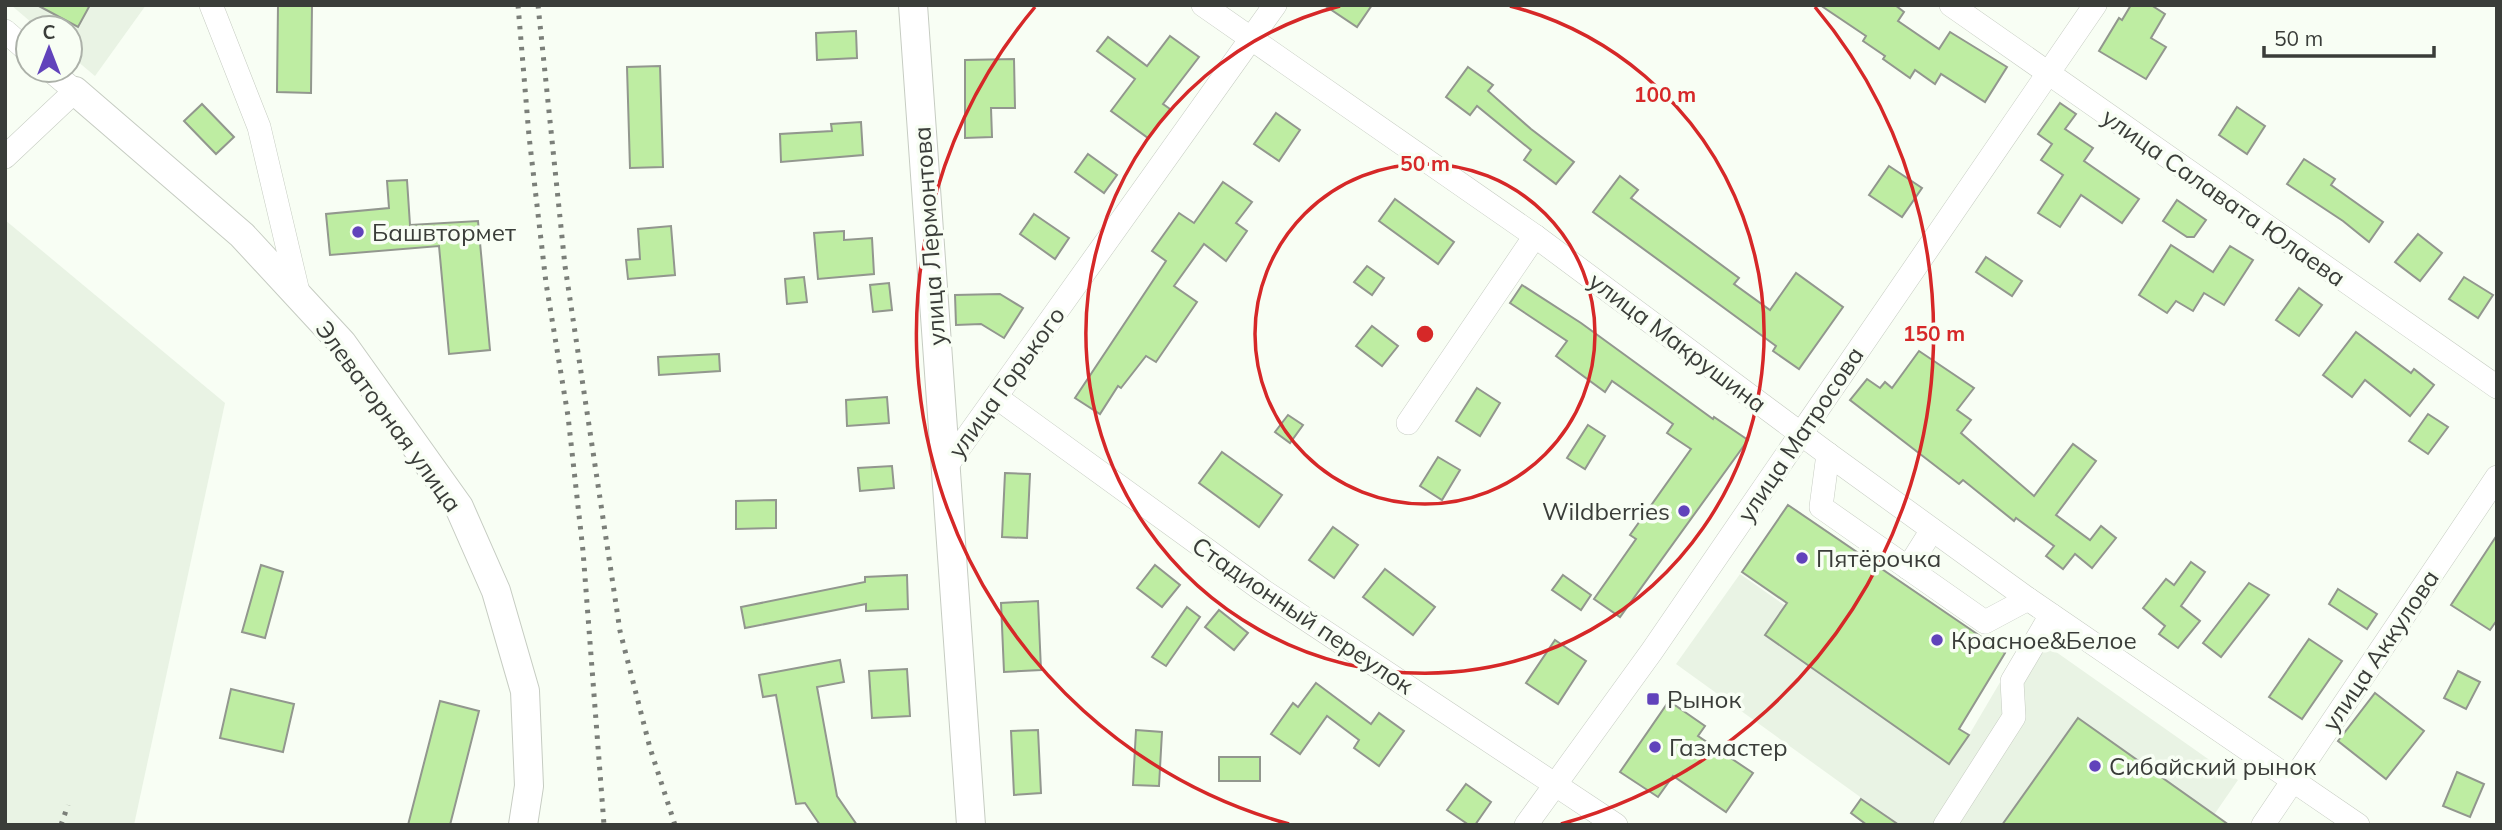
<svg xmlns="http://www.w3.org/2000/svg" width="2502" height="830" font-family="Mulish,sans-serif">
  <style>
    .built { fill: #e9f3e4 }
    .building { fill: #beeda2; stroke: #92978e; stroke-width: 2 }
    .lines { fill: none; stroke-linecap: round; stroke-linejoin: round }
    .minor-casing { stroke: #c6ccc2; stroke-width: 24 }
    .major-casing { stroke: #c6ccc2; stroke-width: 30 }
    .minor { stroke: #fff; stroke-width: 23 }
    .major { stroke: #fff; stroke-width: 28 }
    .rail { stroke: #7b7f79; stroke-width: 5; stroke-dasharray: 3.5 7; stroke-linecap: butt }
    .ring { fill: none; stroke: #d62828; stroke-width: 3.5 }
    .poi-dot { fill: #6143bb; stroke: #f8fef4; stroke-width: 2.5 }
    .labels { text-anchor: middle; dominant-baseline: central; stroke-width: 7; stroke-linejoin: round; paint-order: stroke }
    .street-label { font-size: 24px; fill: #3a3d39; stroke: #f8fef4 }
    .poi-label { font-size: 24px; fill: #3a3d39; stroke: #f8fef4; text-anchor: start }
    .centre { fill: #d62828; stroke: #f8fef4; stroke-width: 3.5 }
    .ring-label { font-size: 21px; text-anchor: middle; font-weight: bold; fill: #d62828; stroke: #f8fef4; stroke-width: 7; stroke-linejoin: round; paint-order: stroke }
  </style>
  <rect width="100%" height="100%" fill="#f8fef4"/>
  <!-- built -->
  <g class="built">
    <path d="M11,5H146L95,76L70,55V28H38Z"/>
    <path d="M5,220L225,403L134,825H5Z"/>
    <path d="M1740,574L1969,735L2029,633L2238,780L2207,825H1899L1676,664Z"/>
  </g>
  <!-- building -->
  <g class="building">
    <path d="M37,5H90L78,27Z"/>
    <path d="M278,5H312L311,93L277,92Z"/>
    <path d="M1324,5H1372L1357,27Z"/>
    <path d="M1820,5H1895L1904,12L1898,21L1939,49L1950,32L2007,67L1985,102L1941,74L1935,84L1915,70L1910,78L1883,59L1885,56L1863,41L1866,36Z"/>
    <path d="M2131,5H2151L2165,14L2151,38L2166,47L2146,79L2099,51L2119,18L2122,20Z"/>
    <path d="M856,31L857,58L817,60L816,33Z"/>
    <path d="M1170,36L1199,57L1163,104L1170,109L1148,138L1111,111L1135,79L1097,51L1108,37L1147,66Z"/>
    <path d="M1014,59L1015,108H991L992,137L965,138V60Z"/>
    <path d="M660,66L663,167L630,168L627,67Z"/>
    <path d="M1468,67L1493,85L1488,91L1531,129L1574,162L1556,184L1524,160L1531,150L1477,106L1470,115L1446,97Z"/>
    <path d="M2060,103L2076,114L2065,129L2093,148L2084,161L2139,199L2122,223L2081,195L2060,227L2038,213L2063,175L2041,160L2052,144L2038,134Z"/>
    <path d="M202,104L234,137L216,154L184,121Z"/>
    <path d="M2237,107L2265,126L2247,154L2219,135Z"/>
    <path d="M1276,113L1300,130L1279,161L1254,144Z"/>
    <path d="M861,122L863,155L781,162L780,134L832,131L831,124Z"/>
    <path d="M1088,154L1117,175L1104,193L1075,172Z"/>
    <path d="M2304,159L2335,179L2331,185L2383,222L2369,242L2343,221L2287,184Z"/>
    <path d="M1889,166L1922,188L1902,217L1869,195Z"/>
    <path d="M1620,176L1638,190L1631,198L1739,278L1734,284L1770,310L1796,273L1843,307L1799,369L1773,351L1776,346L1593,212Z"/>
    <path d="M407,180L410,225L478,221L490,350L449,354L439,246L330,255L326,214L389,208L387,181Z"/>
    <path d="M1223,182L1252,202L1236,223L1247,231L1226,261L1204,244L1174,286L1197,302L1156,362L1146,356L1121,388L1118,386L1100,414L1075,398L1166,261L1152,251L1179,213L1194,223Z"/>
    <path d="M1395,199L1454,242L1438,264L1379,221Z"/>
    <path d="M2177,200L2206,220L2194,237H2187L2163,221Z"/>
    <path d="M1034,214L1069,238L1055,259L1020,234Z"/>
    <path d="M671,226L675,275L628,279L626,260L640,259L638,229Z"/>
    <path d="M844,231V240L872,238L874,274L818,279L814,233Z"/>
    <path d="M2418,234L2442,253L2420,281L2395,262Z"/>
    <path d="M2171,245L2213,272L2230,246L2253,260L2224,305L2204,293L2193,311L2176,301L2167,313L2139,295Z"/>
    <path d="M1986,257L2022,281L2012,296L1976,272Z"/>
    <path d="M1367,266L1384,278L1372,295L1354,282Z"/>
    <path d="M804,277L807,302L787,304L785,279Z"/>
    <path d="M2464,277L2493,295L2478,318L2449,299Z"/>
    <path d="M889,283L892,310L873,312L870,285Z"/>
    <path d="M1522,285L1581,323L1713,419L1714,417L1748,440L1620,617L1594,599L1636,539L1630,535L1691,449L1667,433L1673,424L1612,381L1605,392L1556,356L1567,341L1510,303Z"/>
    <path d="M2299,288L2322,305L2299,336L2276,320Z"/>
    <path d="M1000,294L1023,308L1004,338L981,324L956,325L955,295Z"/>
    <path d="M1372,326L1398,346L1382,366L1356,346Z"/>
    <path d="M2356,332L2411,373L2414,369L2434,385L2410,416L2365,380L2352,397L2323,375Z"/>
    <path d="M1919,351L1974,388L1957,410L1971,420L1961,433L2034,496L2073,444L2096,461L2056,515L2090,540L2101,526L2116,538L2092,568L2075,554L2063,569L2046,556L2054,546L2016,518L2014,521L1963,480L1959,484L1850,400L1867,379L1880,388L1885,382L1892,388Z"/>
    <path d="M719,354L720,371L659,375L658,357Z"/>
    <path d="M1477,388L1500,403L1480,436L1456,421Z"/>
    <path d="M887,397L889,423L847,426L846,400Z"/>
    <path d="M2428,414L2448,427L2428,454L2409,441Z"/>
    <path d="M1288,415L1303,425L1290,443L1275,432Z"/>
    <path d="M1588,425L1605,436L1585,469L1567,458Z"/>
    <path d="M1222,452L1282,495L1259,527L1199,483Z"/>
    <path d="M1438,457L1460,470L1442,500L1420,486Z"/>
    <path d="M892,466L894,488L860,491L858,468Z"/>
    <path d="M1005,473L1030,474L1027,538L1002,537Z"/>
    <path d="M776,500V528L736,529V501Z"/>
    <path d="M1788,505L2005,653L1959,729L1969,735L1949,764L1765,635L1787,603L1742,572Z"/>
    <path d="M1333,527L1358,545L1334,578L1309,560Z"/>
    <path d="M2497,535V620L2490,630L2451,605Z"/>
    <path d="M2191,562L2205,572L2181,606L2200,621L2178,648L2159,634L2165,626L2143,608L2166,579L2174,585Z"/>
    <path d="M261,565L283,572L265,638L242,632Z"/>
    <path d="M1155,565L1180,585L1162,607L1137,588Z"/>
    <path d="M1385,569L1435,607L1413,635L1363,597Z"/>
    <path d="M907,575L908,609L866,611V604L745,628L741,607L865,582V577Z"/>
    <path d="M1563,575L1591,595L1581,610L1552,590Z"/>
    <path d="M2249,583L2269,595L2221,657L2203,643Z"/>
    <path d="M2338,589L2377,614L2367,629L2329,604Z"/>
    <path d="M1038,601L1041,670L1004,672L1001,603Z"/>
    <path d="M1187,607L1200,617L1166,666L1152,657Z"/>
    <path d="M1219,610L1248,633L1234,650L1205,627Z"/>
    <path d="M2309,639L2342,661L2302,719L2269,697Z"/>
    <path d="M1555,640L1586,661L1558,704L1526,683Z"/>
    <path d="M840,660L844,682L817,687L837,796L857,825H820L805,803L796,804L776,695L763,697L759,675Z"/>
    <path d="M907,669L910,716L872,718L869,671Z"/>
    <path d="M2458,671L2480,682L2466,709L2444,698Z"/>
    <path d="M1316,683L1371,724L1379,713L1404,731L1379,766L1354,748L1359,740L1327,716L1300,754L1271,734L1293,703L1298,707Z"/>
    <path d="M231,689L294,704L283,752L220,738Z"/>
    <path d="M2375,693L2424,731L2386,779L2338,741Z"/>
    <path d="M440,701L479,711L450,825H408Z"/>
    <path d="M1669,701L1705,726L1698,736L1753,773L1726,812L1673,776L1658,797L1620,772Z"/>
    <path d="M2078,718L2229,825H2002Z"/>
    <path d="M1038,730L1041,793L1014,795L1011,731Z"/>
    <path d="M1136,730L1162,732L1159,786L1133,785Z"/>
    <rect x="1219" y="757" width="41" height="24"/>
    <path d="M2457,772L2484,784L2470,817L2443,806Z"/>
    <path d="M1466,784L1491,802L1475,825H1469L1447,810Z"/>
    <path d="M1861,799L1899,825H1867L1851,813Z"/>
  </g>
  <g class="lines">
    <!-- minor casing -->
    <g class="minor-casing">
      <g id="minor">
        <path d="M211,5L259,127L299,296"/>
        <path d="M1203,5L1535,236L1828,454L2028,599L2358,825"/>
        <path d="M1951,5L2497,387"/>
        <path d="M5,31L28,51"/>
        <path d="M5,157L75,91L50,70"/>
        <path d="M996,397L1262,590L1616,825"/>
        <path d="M1408,423L1535,236"/>
        <path d="M1828,454L1821,507L1985,622L2028,599"/>
        <path d="M945,468L1275,5"/>
        <path d="M1908,568L1932,530"/>
        <path d="M1526,825L1652,651L2095,5"/>
        <path d="M1945,825L2014,717L2012,681L2051,615"/>
        <path d="M2263,825L2497,477"/>
      </g>
    </g>
    <!-- major casing -->
    <g class="major-casing">
      <g id="major">
        <path d="M913,5L971,825"/>
        <path d="M75,91L242,235L342,343L459,507L496,591L525,691L529,786L523,825"/>
      </g>
    </g>
    <!-- minor -->
    <use href="#minor" class="minor"/>
    <!-- major -->
    <use href="#major" class="major"/>
    <!-- rail -->
    <g class="rail">
      <path d="M518,5L529,136L546,283L568,416L583,551L604,825"/>
      <path d="M538,5L565,266L620,631L650,748L675,825"/>
      <path d="M61,825L68,805"/>
    </g>
  </g>
  <!-- distance rings -->
  <g class="ring">
    <circle cx="1425" cy="334" r="170"/>
    <path d="M1510 6A339 339 0 1 1 1340 6"/>
    <path d="M1289 824A509 509 0 0 1 1035 7M1815 7A509 509 0 0 1 1561 824"/>
  </g>
  <!-- markers -->
  <g class="poi-dot">
    <circle cx="358" cy="232" r="7"/>
    <circle cx="1684" cy="511" r="7"/>
    <circle cx="1802" cy="558" r="7"/>
    <circle cx="1937" cy="640" r="7"/>
    <rect x="1646" y="692" width="14" height="14" rx="3.5"/>
    <circle cx="1655" cy="747" r="7"/>
    <circle cx="2095" cy="766" r="7"/>
  </g>
  <g class="labels">
    <!-- street labels -->
    <g class="street-label">
      <text transform="translate(2224 197) rotate(35)">улица Салавата Юлаева</text>
      <text transform="translate(929 236) rotate(-94)">улица Лермонтова</text>
      <text transform="translate(1678 342) rotate(37)">улица Макрушина</text>
      <text transform="translate(1006 382) rotate(-54)">улица Горького</text>
      <text transform="translate(389 416) rotate(54)">Элеваторная улица</text>
      <text transform="translate(1800 434) rotate(-56)">улица Матросова</text>
      <text transform="translate(1303 615) rotate(34)">Стадионный переулок</text>
      <text transform="translate(2380 650) rotate(-56)">улица Аккулова</text>
    </g>
    <!-- poi labels -->
    <g class="poi-label">
      <text x="372" y="232">Башвтормет</text>
      <text x="1670" y="511" text-anchor="end">Wildberries</text>
      <text x="1816" y="558">Пятёрочка</text>
      <text x="1951" y="640">Красное&amp;Белое</text>
      <text x="1667" y="699">Рынок</text>
      <text x="1669" y="747">Газмастер</text>
      <text x="2109" y="766">Сибайский рынок</text>
    </g>
  </g>
  <circle cx="1425" cy="334" r="10" class="centre"/>
  <g class="ring-label">
    <text x="1665" y="102">100 m</text>
    <text x="1425" y="171">50 m</text>
    <text x="1934" y="341">150 m</text>
  </g>
  <!-- border -->
  <rect width="2502" height="830" fill="none" stroke="#3a3d39" stroke-width="14"/>
  <!-- north arrow -->
  <g transform="translate(49 49)"><circle r="33" fill="#f8fef4" stroke="#acb1a9" stroke-width="2"/>
  <path d="M0-5L12 26L0 18L-12 26Z" fill="#6143bb"/>
  <text y="-10" font-size="19" font-weight="bold" text-anchor="middle" fill="#3a3d39">С</text>
  </g>
  <!-- scale -->
  <path d="M2264 46v10h170v-10" fill="none" stroke="#3a3d39" stroke-width="3.5"/>
  <text x="2274" y="46" font-size="21" fill="#3a3d39" stroke="#f8fef4" stroke-width="5" paint-order="stroke">50 m</text>
</svg>
